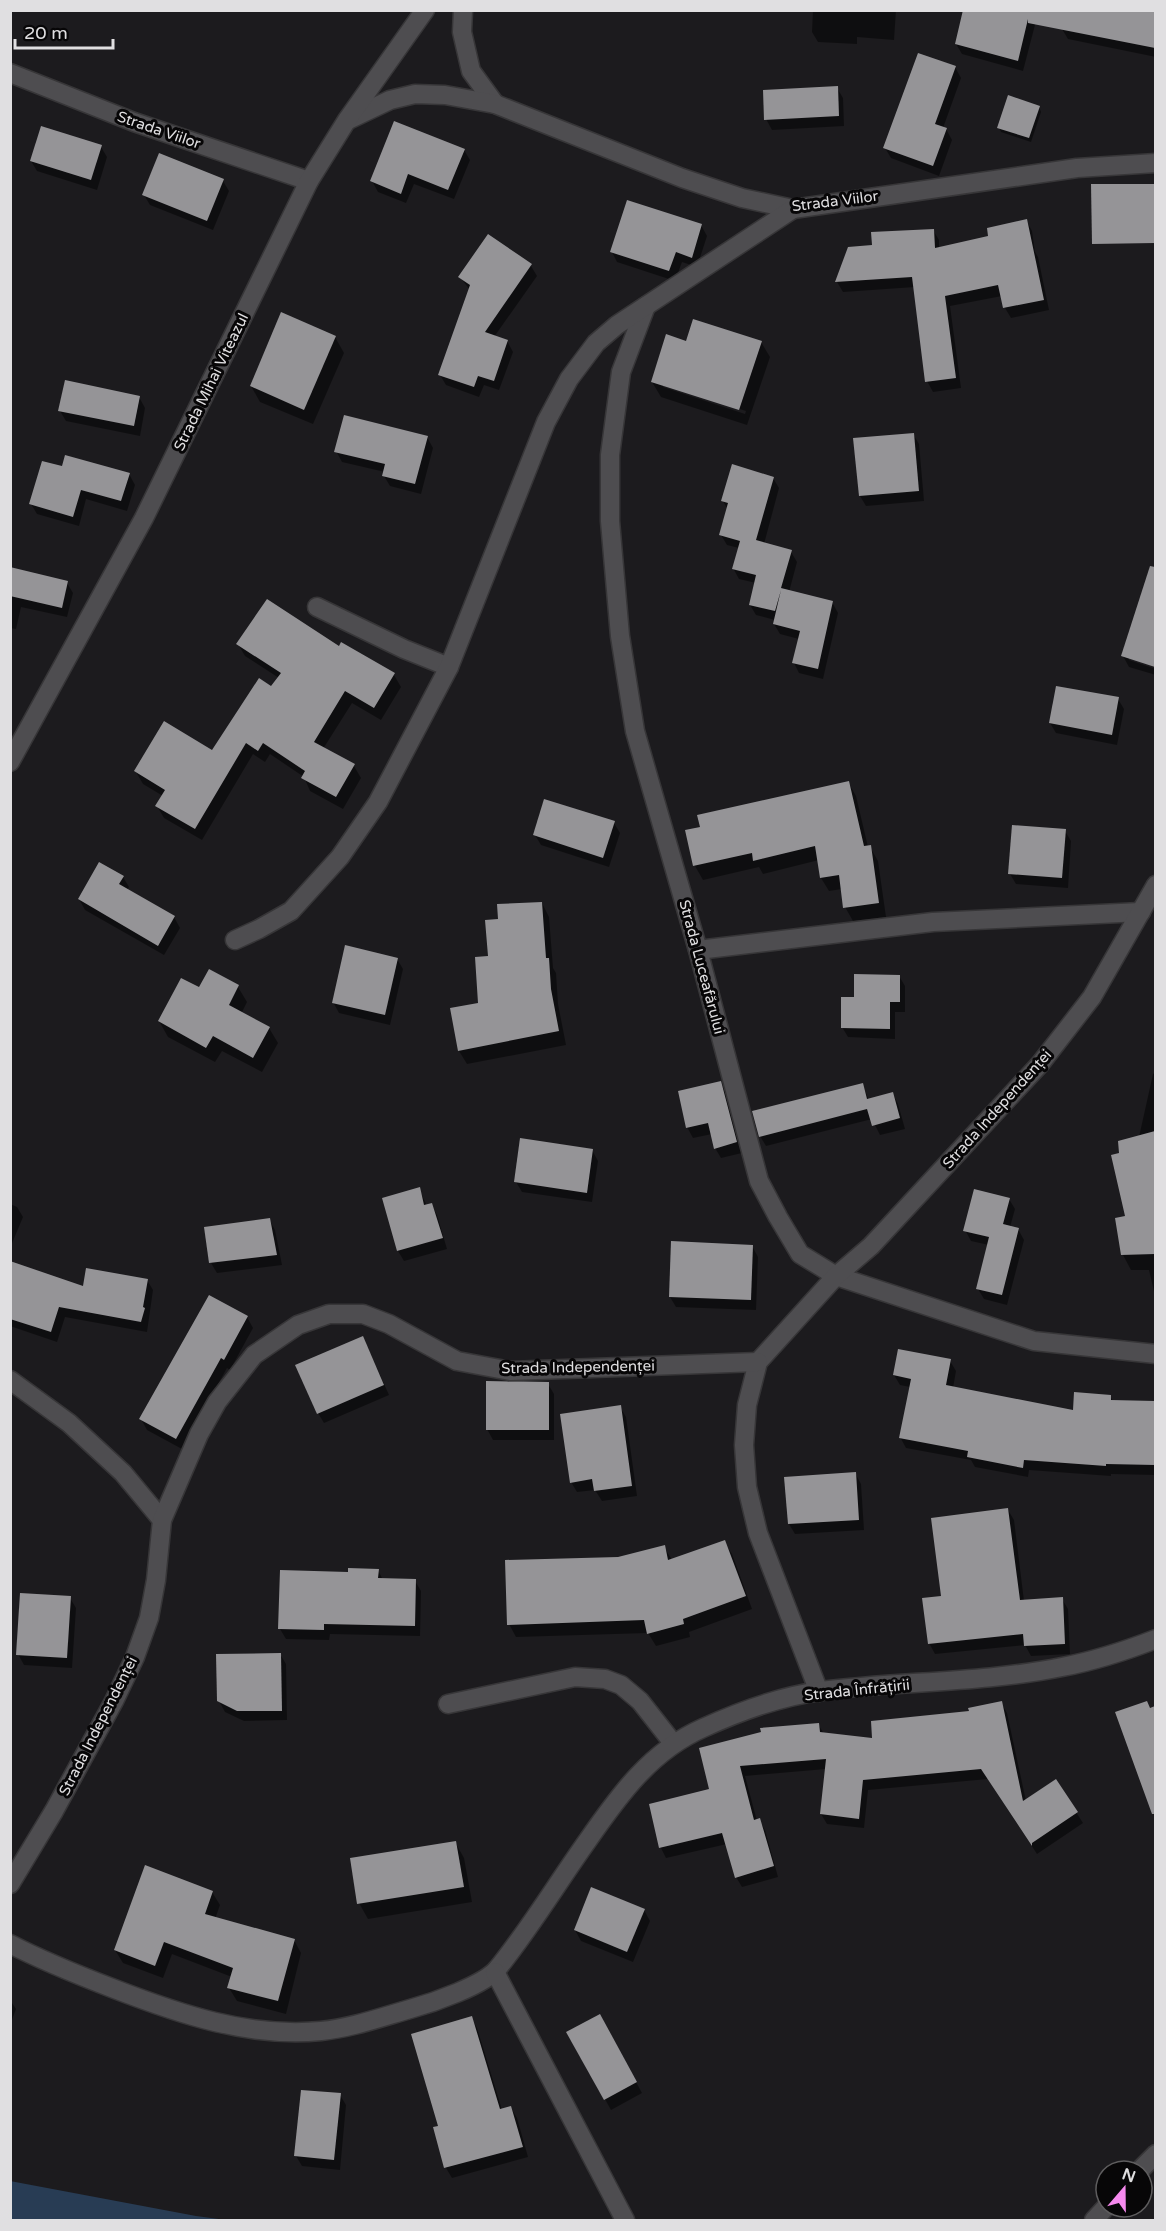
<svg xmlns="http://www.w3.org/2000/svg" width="1166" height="2231" font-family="'Varela Round',sans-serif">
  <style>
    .water { fill: #283c54 }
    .shadow { fill: #0007; fill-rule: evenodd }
    .building { fill: #959497 }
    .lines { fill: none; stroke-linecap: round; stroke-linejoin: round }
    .minor-casing { stroke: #373638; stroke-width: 21 }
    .minor { stroke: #4e4d50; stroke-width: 18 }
    .labels { text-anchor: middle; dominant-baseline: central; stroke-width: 6; stroke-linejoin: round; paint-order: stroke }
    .street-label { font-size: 15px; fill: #e0dfe1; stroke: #070607 }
  </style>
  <rect width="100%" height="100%" fill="#1c1b1e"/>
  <!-- water -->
  <path class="water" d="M10,2181L196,2216L226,2220H11Z"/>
  <!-- shadow -->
  <g class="shadow">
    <path d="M813,10H896L894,40L857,37V44L818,42L812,32Z"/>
    <path d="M1030,10L1036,21L1023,71L962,54L956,44Z"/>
    <path d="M1151,10L1156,11V57L1068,39L1062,29Z"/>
    <path d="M955,67L961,78L943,128L946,129L952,140L939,176L891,158L885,148Z"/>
    <path d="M837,88L843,98L844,126L772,130L766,119Z"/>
    <path d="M1039,107L1041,112L1031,142L1001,132L999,127Z"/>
    <path d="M101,147L107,157L97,190L37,171L31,161Z"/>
    <path d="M464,150L470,160L454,199L414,184L406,203L378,192L372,181Z"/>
    <path d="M223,181L229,191L213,230L150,205L144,195Z"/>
    <path d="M1156,185V237L1102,238L1093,186Z"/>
    <path d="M1026,220L1032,231L1035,252L1038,257L1049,310L1011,318L1005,308L1002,296L950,306L961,388L933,392L927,381L915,287L843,292L837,282L874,247L933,230L939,240V249L990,237Z"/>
    <path d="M701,225L707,236L697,267L682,262L675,281L617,262L612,252Z"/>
    <path d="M489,236L531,266L537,276L494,337L507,341L513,352L499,390L484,385L479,397L446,385L440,375L470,290L460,277Z"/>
    <path d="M335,337L344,353L313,424L260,402L251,386Z"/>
    <path d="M761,342L770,357L747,425L661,397L652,382L687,343ZM663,384L746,411L745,414L663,387Z"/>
    <path d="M139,397L145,408L140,436L66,421L60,411Z"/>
    <path d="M913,434L919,444L924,501L866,506L860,496L855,440Z"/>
    <path d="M427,437L433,448L421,494L390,486L384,476L385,472L342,462L336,451Z"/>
    <path d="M63,468L129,474L135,485L127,511L86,499L79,526L37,514L31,504Z"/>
    <path d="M773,478L779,488L764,544L791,552L797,562L789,592L832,602L838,613L823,679L799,673L794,663L799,639L780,634L774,624L775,620L756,615L750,605L756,583L739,579L733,568L739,548L727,545L721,535L728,510L723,501Z"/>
    <path d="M10,569L67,583L73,593L67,617L21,607L16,629L10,628Z"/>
    <path d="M1137,611L1156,617V666L1129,657V660L1156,669V675L1129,667L1123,656Z"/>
    <path d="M238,644L339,648L394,675L401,687L381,720L352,703L323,749L354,766L361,778L343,809L310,791L304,777L270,754L265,762L253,754L202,840L164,818L157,806L163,796L143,784L136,772L213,752L272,688L279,678L245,656Z"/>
    <path d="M1118,699L1124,709L1117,745L1056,733L1050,723Z"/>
    <path d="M848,782L856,796L868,847H870L878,861L886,917L853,921L845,907L842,889L829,891L821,878L819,860L763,874L759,867L703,880L695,866L686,831Z"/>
    <path d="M614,823L620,833L609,867L541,845L535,835Z"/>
    <path d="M1065,831L1071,841L1068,888L1016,884L1010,874Z"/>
    <path d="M123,877L129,887L127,890L174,917L180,928L164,955L85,910L79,899Z"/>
    <path d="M542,903L549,917L553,968L556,973L558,1004L566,1045L467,1064L459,1051L452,1009L479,1004L499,921Z"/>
    <path d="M397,959L403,969L390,1025L339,1013L333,1002Z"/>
    <path d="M899,976L905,986V1012H895V1039L848,1037L842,1027L855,999Z"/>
    <path d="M238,987L247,1002L242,1012L269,1028L278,1043L262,1072L222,1051L215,1062L168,1037L159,1021L200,989Z"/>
    <path d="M1156,1072V1300L1149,1270H1131L1123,1255L1117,1219L1127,1217L1121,1154L1139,1137L1153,1074Z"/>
    <path d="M720,1083L726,1093L742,1153L721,1158L715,1148L712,1134L693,1138L687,1127Z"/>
    <path d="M862,1084L869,1100L893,1094L898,1104L905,1129L880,1135L872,1119L766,1146L760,1136Z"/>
    <path d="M592,1150L598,1161L592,1202L522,1192L516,1182Z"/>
    <path d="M419,1189L427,1206L431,1204L437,1215L447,1249L404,1261L398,1251L383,1199Z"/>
    <path d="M1009,1199L1015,1209L1010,1227L1018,1229L1024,1240L1007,1305L984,1299L978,1289L989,1245L971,1241L965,1230Z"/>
    <path d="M10,1204L17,1207L23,1217L10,1248Z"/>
    <path d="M269,1219L275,1230L282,1265L217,1273L211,1263Z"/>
    <path d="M752,1246L758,1257L756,1310L676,1307L670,1297Z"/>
    <path d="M10,1263L84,1288L147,1280L153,1290L147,1332L65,1317L57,1342L10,1326Z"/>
    <path d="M210,1297L247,1317L253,1328L230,1370L227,1368L182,1449L147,1430L141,1419Z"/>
    <path d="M368,1348L389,1395L324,1423L318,1413Z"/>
    <path d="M950,1361L956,1371L953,1388L1074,1412L1110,1396L1113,1401L1156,1403V1475L1111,1474V1476L1029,1470L1028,1477L975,1467L971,1460L906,1448L900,1437L910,1387L900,1385L894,1375Z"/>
    <path d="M548,1384L554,1394V1440H493L487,1429Z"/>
    <path d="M620,1407L626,1417L637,1496L602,1501L595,1490L577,1492L571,1482Z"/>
    <path d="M855,1473L861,1484L864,1530L795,1534L789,1524Z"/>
    <path d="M1008,1510L1014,1520L1024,1601L1062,1599L1068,1609L1070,1654L1031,1656L1025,1645L935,1654L929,1643L943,1598Z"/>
    <path d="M724,1542L732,1554L752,1609L689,1632L690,1637L656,1646L648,1633L516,1637L509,1624L618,1558L664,1547L672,1560Z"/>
    <path d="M378,1570L383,1580L415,1581L421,1591L420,1636L330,1634L329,1640L286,1639L280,1629L349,1573Z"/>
    <path d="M70,1598L76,1608L72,1668L24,1665L18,1654Z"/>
    <path d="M280,1654L286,1664L287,1720L244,1721L225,1712L219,1701Z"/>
    <path d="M1001,1703L1007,1713L1026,1801L1056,1781L1083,1823L1037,1854L988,1779L868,1790L864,1828L827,1824L821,1814L826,1769L745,1776L757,1821L759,1820L765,1830L778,1877L742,1887L736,1877L727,1844L666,1858L661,1848L650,1805L711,1790L701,1749L818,1724L824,1734L874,1740Z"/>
    <path d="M1156,1708V1781L1145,1785L1150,1709Z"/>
    <path d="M455,1842L464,1858L472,1902L368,1919L359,1903Z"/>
    <path d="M212,1892L220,1905L215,1919L294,1940L301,1953L286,2014L237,2001L229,1988L232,1977L172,1954L163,1978L123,1963L115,1950Z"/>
    <path d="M644,1910L650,1921L633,1962L581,1941L575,1930Z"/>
    <path d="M10,2000L16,2009L10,2025Z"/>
    <path d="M600,2016L642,2093L611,2110L568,2032Z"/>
    <path d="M471,2017L477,2028L502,2110L511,2108L517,2118L528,2157L452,2178L446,2168L435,2128L440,2127Z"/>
    <path d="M340,2095L346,2105L340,2170L302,2166L296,2156Z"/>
  </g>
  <!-- building -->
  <g class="building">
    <path d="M963,10H1155V48L1028,23V19L1018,61L955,44Z"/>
    <path d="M918,53L956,66L935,124L947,128L933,166L883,148Z"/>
    <path d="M838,86L839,116L764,120L763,90Z"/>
    <path d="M1008,95L1040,106L1029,138L997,128Z"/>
    <path d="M394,121L465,149L448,190L408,174L401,194L370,181Z"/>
    <path d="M41,126L102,145L91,180L30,161Z"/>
    <path d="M159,153L224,179L207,221L142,195Z"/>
    <path d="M1091,184H1155V243L1092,244Z"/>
    <path d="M627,200L702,224L692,258L676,252L669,271L610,252Z"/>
    <path d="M1027,219L1044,300L1003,308L998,285L945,296L956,378L925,382L912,277L835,282L848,247L872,245L871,232L934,229L935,248L988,236L987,228Z"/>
    <path d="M488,234L532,264L485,332L508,340L494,381L478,376L474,387L438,375L470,285L458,277Z"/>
    <path d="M281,312L336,336L304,410L250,386Z"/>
    <path d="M693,319L762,341L739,410L651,382L666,334L686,341Z"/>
    <path d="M65,380L140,396L134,426L58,411Z"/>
    <path d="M344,415L428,436L415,484L382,476L385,464L334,452Z"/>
    <path d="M914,433L919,491L859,496L853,438Z"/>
    <path d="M65,455L130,473L121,501L81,490L73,517L29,504L42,461L62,466Z"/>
    <path d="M732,464L774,477L756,540L792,550L781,588L833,601L818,669L792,663L800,631L773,624L781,590L775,611L749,605L756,575L732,569L740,541L719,535L728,503L721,501Z"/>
    <path d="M1150,566L1155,567V667L1121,656Z"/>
    <path d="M10,567L68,581L62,608L10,596Z"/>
    <path d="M267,599L339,646L341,642L395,673L374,708L345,691L314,742L355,764L336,797L301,778L305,771L263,743L258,751L246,743L195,829L155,806L165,790L134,771L164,721L212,750L259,678L271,686L281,673L236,644Z"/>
    <path d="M1056,686L1119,697L1112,735L1049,723Z"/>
    <path d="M849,781L864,846L871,845L879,903L843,908L839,875L820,878L815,846L753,861L752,853L693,866L685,830L700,827L697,815Z"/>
    <path d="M544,799L615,821L603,858L533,835Z"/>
    <path d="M1012,825L1066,829L1062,878L1008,874Z"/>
    <path d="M99,862L124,876L119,884L175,916L158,946L78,899Z"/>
    <path d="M542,902L546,958H549L551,989L559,1031L458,1051L450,1008L478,1003L475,957L488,956L485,920L498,919L497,904Z"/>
    <path d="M345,945L398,958L385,1015L332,1003Z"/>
    <path d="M209,969L239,985L229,1005L270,1027L253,1058L213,1036L206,1048L158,1021L181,978L199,987Z"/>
    <path d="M854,974L900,975V1002H890V1029L841,1028V997H854Z"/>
    <path d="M721,1081L737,1142L714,1149L708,1123L686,1128L678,1091Z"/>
    <path d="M863,1083L867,1099L893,1092L900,1118L872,1126L867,1109L759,1137L752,1111Z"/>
    <path d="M1155,1131V1254L1121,1255L1115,1218L1125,1216L1111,1155L1119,1153L1118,1141Z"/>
    <path d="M520,1138L593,1149L587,1193L514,1182Z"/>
    <path d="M420,1187L424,1205L432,1203L443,1238L397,1251L382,1198Z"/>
    <path d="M974,1189L1010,1198L1003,1224L1019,1228L1002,1295L976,1289L989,1237L963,1231Z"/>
    <path d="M270,1218L277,1255L209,1263L204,1227Z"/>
    <path d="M671,1241L753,1245L751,1300L669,1297Z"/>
    <path d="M10,1261L83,1286L86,1268L148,1279L143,1307L145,1308L141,1322L59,1307L51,1332L10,1319Z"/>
    <path d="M209,1295L248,1316L224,1360L221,1358L176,1439L139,1419Z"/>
    <path d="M363,1336L384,1385L317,1414L295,1365Z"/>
    <path d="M898,1349L951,1359L946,1385L1073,1410L1074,1392L1111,1395V1400L1155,1401V1465L1106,1464V1466L1024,1460L1023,1468L967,1457L968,1451L899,1438L911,1379L893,1375Z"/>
    <path d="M486,1381L549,1382V1430H486Z"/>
    <path d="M621,1405L632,1486L594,1491L592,1479L570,1483L560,1414Z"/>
    <path d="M856,1472L859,1520L788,1524L784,1477Z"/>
    <path d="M1008,1508L1020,1600L1063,1597L1065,1644L1024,1646L1023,1634L928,1644L922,1598L941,1596L931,1518Z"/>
    <path d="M725,1540L746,1596L683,1619L684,1624L647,1634L644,1620L507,1625L505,1560L618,1557L665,1545L668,1560Z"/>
    <path d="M348,1568L379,1569L378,1578L416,1579L415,1626L324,1624V1630L278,1629L280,1570L348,1572Z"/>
    <path d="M20,1593L71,1596L67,1658L16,1655Z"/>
    <path d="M281,1653L282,1711H237L217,1701L216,1654Z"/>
    <path d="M1002,1701L1023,1801L1056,1779L1078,1812L1032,1843V1846L981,1769L863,1780L859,1819L820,1814L826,1759L740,1766L754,1820L760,1818L774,1866L735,1878L722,1833L659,1848L649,1804L709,1789L699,1748L761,1732L760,1728L819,1723L820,1732L872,1738L871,1721L969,1711L968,1708Z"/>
    <path d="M1147,1701L1150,1708L1155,1706V1814H1152L1115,1712Z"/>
    <path d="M456,1841L464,1887L357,1904L350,1858Z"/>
    <path d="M145,1865L213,1891L205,1914L295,1939L278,2001L227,1988L233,1968L164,1942L155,1966L114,1950Z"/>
    <path d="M591,1887L645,1909L627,1952L574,1930Z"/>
    <path d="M600,2014L637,2082L604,2100L566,2032Z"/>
    <path d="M472,2016L500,2109L511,2106L523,2147L444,2168L433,2127L438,2126L411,2034Z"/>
    <path d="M301,2090L341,2093L334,2160L294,2156Z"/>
  </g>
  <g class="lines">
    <!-- minor casing -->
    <g class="minor-casing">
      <g id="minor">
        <path d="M463,10L462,32L471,71L495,104"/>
        <path d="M10,73L134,122L309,181"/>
        <path d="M348,120L390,100L415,94L445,95L495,104L682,178L742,198L793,209L1077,168L1156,163"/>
        <path d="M646,306L621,372L610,455V521L620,636L635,731L698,950L759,1181L778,1217L800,1254L836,1276L1034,1341L1156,1354"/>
        <path d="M317,607L404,649L449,667"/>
        <path d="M10,762L144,518L309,181L347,120L425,10"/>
        <path d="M235,940L259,929L291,911L340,857L378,802L449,667L546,422L569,379L596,343L617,325L793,209"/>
        <path d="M698,950L933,922L1141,912"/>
        <path d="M10,1380L69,1423L123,1473L162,1520"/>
        <path d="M819,1692L758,1533L747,1487L744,1445L747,1405L758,1362L836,1276L871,1246L1040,1064L1092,997L1156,885"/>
        <path d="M448,1704L575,1677L605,1679L621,1685L640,1701L673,1743"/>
        <path d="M10,1884L54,1811L114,1701L135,1657L149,1618L156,1580L162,1520L199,1434L217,1402L254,1355L298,1325L329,1314H363L389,1324L457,1361L510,1371L758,1362"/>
        <path d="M10,1944C43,1961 78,1975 112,1988C179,2014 249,2038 321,2031C351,2028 382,2017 410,2009C432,2003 485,1985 498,1968C531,1927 558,1882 588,1840C620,1794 651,1751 703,1728C738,1712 783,1696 821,1691C901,1681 983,1683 1062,1667C1094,1661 1125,1651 1156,1639"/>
        <path d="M495,1972L625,2220"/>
        <path d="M1139,2171L1156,2154"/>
        <path d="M1094,2220L1106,2207"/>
      </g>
    </g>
    <!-- minor -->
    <use href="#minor" class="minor"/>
  </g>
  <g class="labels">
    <!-- street labels -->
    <g class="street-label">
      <text transform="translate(159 130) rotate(19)">Strada Viilor</text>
      <text transform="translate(835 201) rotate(-7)">Strada Viilor</text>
      <text transform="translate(211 382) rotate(-64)">Strada Mihai Viteazul</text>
      <text transform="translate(702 967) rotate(75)">Strada Luceafărului</text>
      <text transform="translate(997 1109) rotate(-48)">Strada Independenței</text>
      <text transform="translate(578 1367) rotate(-1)">Strada Independenței</text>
      <text transform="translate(857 1690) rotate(-6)">Strada Înfrățirii</text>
      <text transform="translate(98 1726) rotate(-63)">Strada Independenței</text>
    </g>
  </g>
  <!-- border -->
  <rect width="1166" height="2231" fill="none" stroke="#e0dfe1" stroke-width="24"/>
  <!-- north arrow -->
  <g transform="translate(1124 2189) rotate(20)"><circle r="28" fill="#070607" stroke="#5e5d5e" stroke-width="1.5"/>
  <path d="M0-4.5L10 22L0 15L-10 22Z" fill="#f689ee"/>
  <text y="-9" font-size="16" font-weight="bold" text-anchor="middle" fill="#e0dfe1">N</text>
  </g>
  <!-- scale -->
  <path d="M15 39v9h98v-9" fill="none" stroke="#e0dfe1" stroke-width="3"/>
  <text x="24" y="39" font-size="18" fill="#e0dfe1" stroke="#070607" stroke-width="4.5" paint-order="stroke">20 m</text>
</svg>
